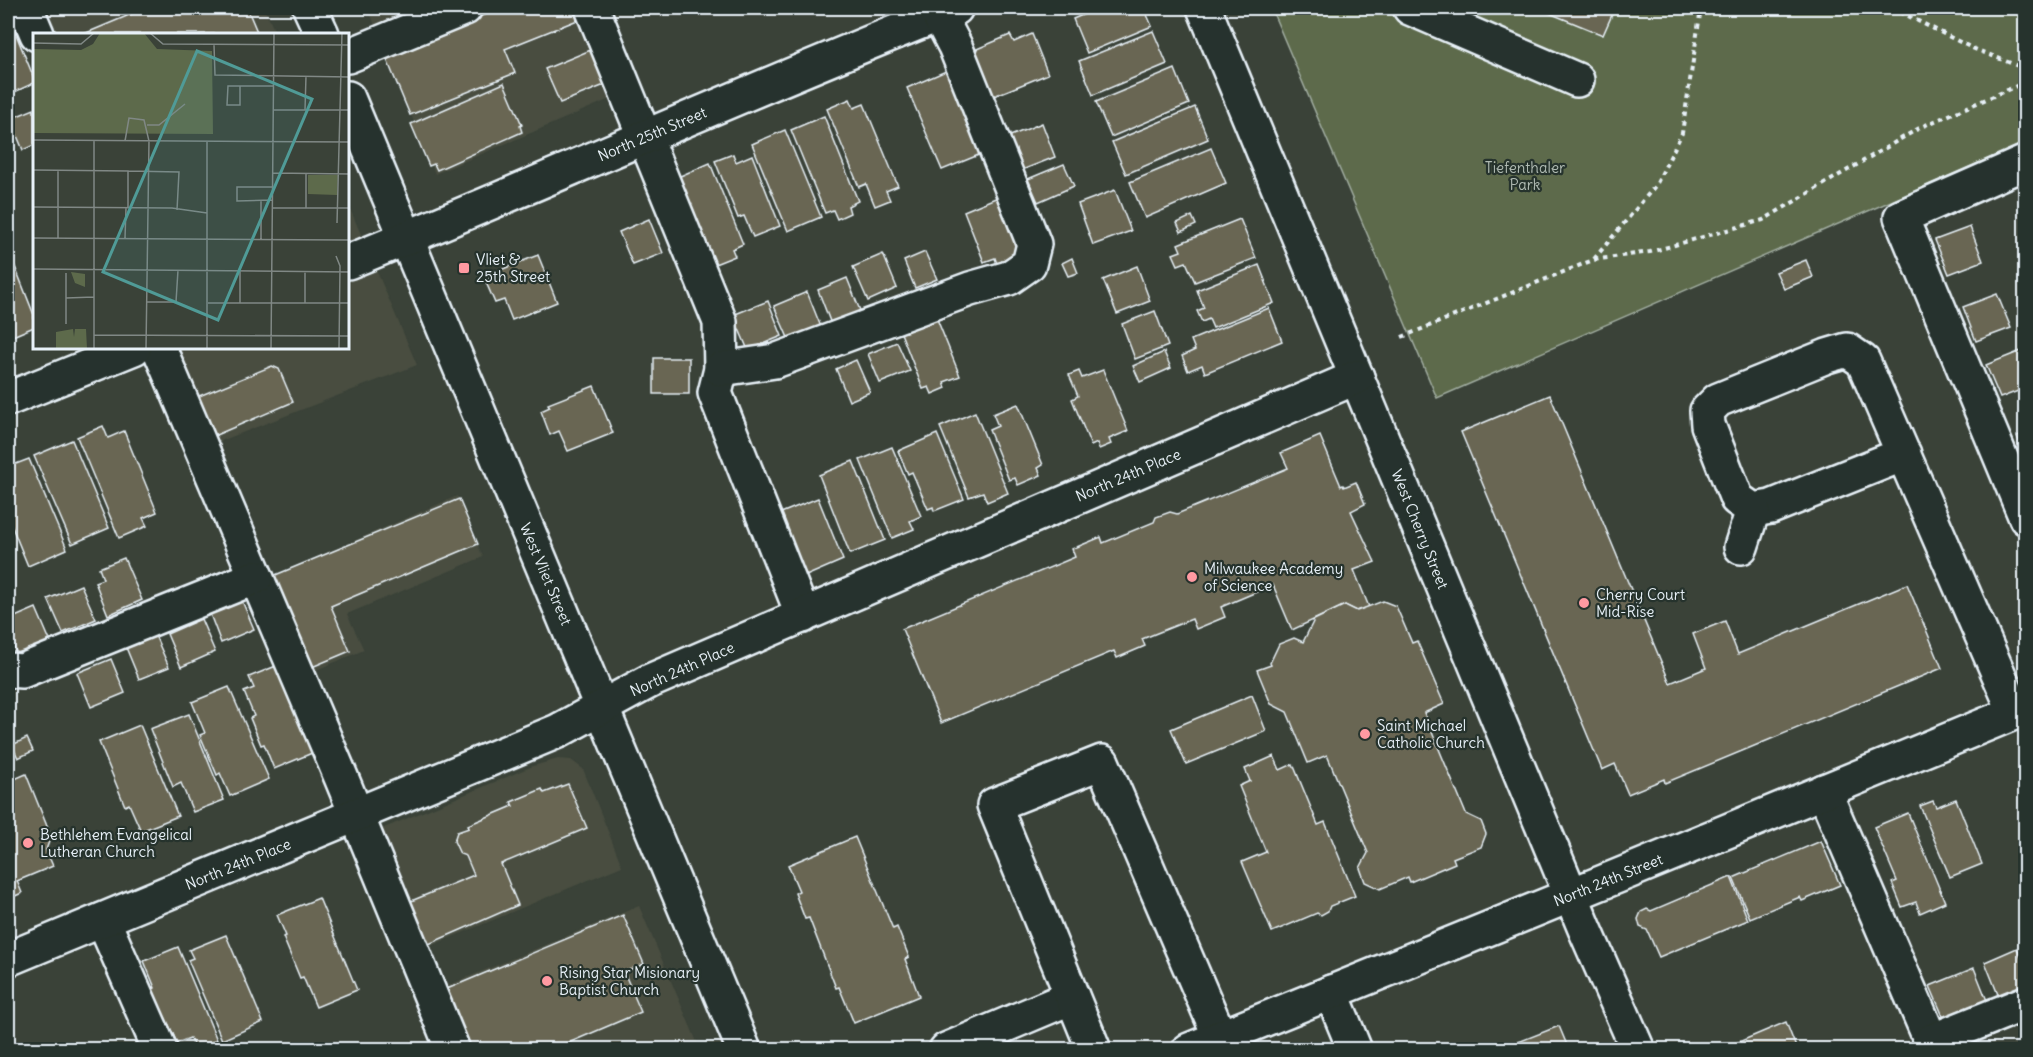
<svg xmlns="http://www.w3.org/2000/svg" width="2033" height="1057" font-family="Delius,sans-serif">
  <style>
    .built { fill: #484d40 }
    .green { fill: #5d6a4b; stroke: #a2aea2; stroke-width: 1.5 }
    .building { fill: #696652; stroke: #e8f1f8; stroke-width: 1.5 }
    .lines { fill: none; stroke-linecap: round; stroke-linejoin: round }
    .minor-casing { stroke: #e8f1f8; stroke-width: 38 }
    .path { stroke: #e8f1f8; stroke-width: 4; stroke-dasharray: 4.5 4.5; stroke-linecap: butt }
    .minor { stroke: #26332d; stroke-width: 33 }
    .poi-dot { fill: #ff9aa2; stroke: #26332d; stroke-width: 2 }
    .labels { text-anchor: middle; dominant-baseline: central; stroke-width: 4.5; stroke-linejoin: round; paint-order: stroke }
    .street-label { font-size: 15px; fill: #e8f1f8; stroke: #26332d }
    .park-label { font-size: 15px; fill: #b0bbb3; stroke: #26332d }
    .poi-label { font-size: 15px; fill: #e8f1f8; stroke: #26332d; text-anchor: start }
    .inset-road { fill: none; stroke: #808885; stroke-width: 1.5 }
    .view { fill: #509b97; fill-opacity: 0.15; stroke: #509b97; stroke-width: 3 }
    .inset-edge { fill: none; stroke: #e8f1f8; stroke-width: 3 }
  </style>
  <rect width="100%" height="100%" fill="#3a4238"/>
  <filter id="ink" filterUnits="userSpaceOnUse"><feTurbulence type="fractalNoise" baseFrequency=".0167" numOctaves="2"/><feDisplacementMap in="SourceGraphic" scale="12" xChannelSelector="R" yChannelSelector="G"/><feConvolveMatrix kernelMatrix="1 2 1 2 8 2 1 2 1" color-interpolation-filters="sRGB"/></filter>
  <g filter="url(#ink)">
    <!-- built -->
    <g class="built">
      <path d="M39,8H264L276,34H50Z"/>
      <path d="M368,8H580L617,96L435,174Z"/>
      <path d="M348,204L417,365L213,444L175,348H348Z"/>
      <path d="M457,496L483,557L347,614L364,650L309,673L268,578Z"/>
      <path d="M558,759L571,760L583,769L622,866L421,950L372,833L533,766Z"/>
      <path d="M639,906L700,1049H464L439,989Z"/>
    </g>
    <!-- green -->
    <path class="green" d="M1271,8H2025V143L1437,398Z"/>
    <!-- building -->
    <g class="building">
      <path d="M123,8H146L126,16Z"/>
      <path d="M146,8H247L258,34H84Z"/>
      <path d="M501,8H575L580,19L505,49L515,73L410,115L385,55Z"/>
      <path d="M1099,8H1144L1152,26L1087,53L1073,19Z"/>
      <path d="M1537,8H1615L1603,35Z"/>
      <path d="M8,15L34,78V83L8,95Z"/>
      <path d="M1153,31L1167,64L1093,95L1079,61Z"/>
      <path d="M1032,34L1048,74L984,100L965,54L1010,35L1014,42Z"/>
      <path d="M593,49L607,84L560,103L545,69Z"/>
      <path d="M1175,69L1189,104L1111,137L1096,102Z"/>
      <path d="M946,71L981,154L942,170L907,88Z"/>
      <path d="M504,83L522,125L520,126L522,132L437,170L434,164L429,166L411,124Z"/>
      <path d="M850,99L854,108L864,104L898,186L886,191L890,200L875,206L866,184L859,187L827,109Z"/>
      <path d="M1195,107L1208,139L1126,174L1112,142Z"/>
      <path d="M34,109V145L23,150L10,119Z"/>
      <path d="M824,116L858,201L848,206L850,213L837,219L833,210L825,213L791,130Z"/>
      <path d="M1042,123L1055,157L1022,170L1008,137Z"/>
      <path d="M785,130L821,217L788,231L752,144Z"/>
      <path d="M1211,148L1226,183L1145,218L1130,182Z"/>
      <path d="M733,154L736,162L752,155L780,226L753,237L744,216L738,218L715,161Z"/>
      <path d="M710,163L743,244L732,249L735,256L715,264L678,177Z"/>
      <path d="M1064,164L1074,186L1038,202L1028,179Z"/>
      <path d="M1115,190L1131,231L1093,245L1078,204Z"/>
      <path d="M998,197L1019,249L1014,251L1017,260L998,267L995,258L984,262L964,211Z"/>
      <path d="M1192,216L1196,225L1181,232L1177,223Z"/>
      <path d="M649,219L663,253L633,265L619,232Z"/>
      <path d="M1240,219L1256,258L1195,282L1186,262L1178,265L1173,254L1181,251L1178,244Z"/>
      <path d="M1970,227L1983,261L1949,274L1935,240Z"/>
      <path d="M8,249L34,315V327L8,338Z"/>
      <path d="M925,252L937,279L915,288L904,261Z"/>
      <path d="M883,254L897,288L868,301L853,267Z"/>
      <path d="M538,255L557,302L512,320L504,300L495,303L485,280L493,276V273Z"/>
      <path d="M1072,258L1078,273L1068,276L1062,263Z"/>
      <path d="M1806,260L1813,277L1784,289L1776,272Z"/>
      <path d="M1259,265L1274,303L1213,328L1209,319L1202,322L1197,311L1204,308L1197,290Z"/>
      <path d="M1137,266L1150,301L1117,314L1103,280Z"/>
      <path d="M847,278L861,313L831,324L818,290Z"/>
      <path d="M807,292L821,327L789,340L774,306Z"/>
      <path d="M1997,294L2011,328L1976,341L1963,307Z"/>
      <path d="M768,301L782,336L748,350L733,315Z"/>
      <path d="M1269,308L1282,341L1205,373L1202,365L1188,371L1182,356L1195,350L1191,340Z"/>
      <path d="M1155,311L1168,346L1135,359L1122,324Z"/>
      <path d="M935,314L960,376L944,382L946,388L932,394L929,387L923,389L899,328Z"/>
      <path d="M897,342L910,371L880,383L868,354Z"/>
      <path d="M2021,351L2026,363V388L2000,398L1986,365Z"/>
      <path d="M1164,352L1171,368L1140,382L1133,366Z"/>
      <rect x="654" y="358" width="35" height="36"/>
      <path d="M856,360L870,392L849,401L836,369Z"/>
      <path d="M272,366L279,369L293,402L209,438L192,399Z"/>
      <path d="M1103,370L1128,431L1109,439L1111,444L1099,449L1097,443L1091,446L1072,399L1078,396L1069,375L1079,371L1082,378Z"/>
      <path d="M594,386L613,433L568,451L559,431L550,435L541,411L550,407L548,404Z"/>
      <path d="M1550,395L1670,683L1706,668L1693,634L1725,621L1738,654L1907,584L1942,668L1665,783L1664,779L1628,794L1615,764L1602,770L1461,432Z"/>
      <path d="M1018,404L1043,465L1038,468L1041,475L1018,485L1015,478L1009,480L989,430L998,426L993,414Z"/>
      <path d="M975,412L1008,493L987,502L983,492L969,497L940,427Z"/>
      <path d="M103,426L108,438L124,431L157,512L143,518L147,526L119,538L77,437Z"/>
      <path d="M2026,433V460L2017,436Z"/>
      <path d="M937,434L964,499L934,511L933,507L928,509L912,472L908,474L898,451Z"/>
      <path d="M1320,436L1341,486L1343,485L1344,487L1356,482L1365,504L1351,511L1375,562L1354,570L1369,607L1357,611L1345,605L1292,630L1273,585L1221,607L1225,617L1196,629L1192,619L1142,639L1145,646L1117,658L1114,651L941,723L902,629L1075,557L1072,549L1101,537L1103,543L1154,522L1156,517L1170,512L1177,514L1288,468L1281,453Z"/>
      <path d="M72,440L109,528L72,544L34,456Z"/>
      <path d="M892,447L921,516L910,521L914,529L892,538L860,460Z"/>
      <path d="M29,459L67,549L28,566L8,517V467Z"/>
      <path d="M853,461L885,540L850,554L819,475Z"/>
      <path d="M818,498L843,560L806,576L781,513Z"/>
      <path d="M459,499L478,544L331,606L350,651L312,667L273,576Z"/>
      <path d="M124,558L142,600L108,615L95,582L103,579L99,568Z"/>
      <path d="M81,585L96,619L63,633L48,599Z"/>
      <path d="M240,596L254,629L221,643L208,609Z"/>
      <path d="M1383,601L1396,606L1412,643L1417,641L1444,704L1424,713L1466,814L1481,821L1486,834L1481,847L1453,858L1455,863L1410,882L1408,877L1380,889L1365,882L1360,868L1368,853L1327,755L1308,763L1287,712L1271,704L1257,670L1271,665L1270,663L1279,644L1294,638L1303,642L1314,620L1345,605L1357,611Z"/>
      <path d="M36,608L51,643L18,657L8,632V620Z"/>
      <path d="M201,619L215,652L181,667L167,634Z"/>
      <path d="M154,633L169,667L139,679L125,645Z"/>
      <path d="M111,659L125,693L91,707L77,673Z"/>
      <path d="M276,666L312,753L274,769L264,744L261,745L250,718L254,716L244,692L254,688L249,677Z"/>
      <path d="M229,687L269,779L230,796L220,773L217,775L200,735L205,733L192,702Z"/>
      <path d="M1252,695L1266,731L1186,764L1171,729Z"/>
      <path d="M189,714L224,800L193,812L181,783L173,787L150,729Z"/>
      <path d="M140,725L178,816L141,831L129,804L125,806L99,742Z"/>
      <path d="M27,738L33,751L18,758L12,745Z"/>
      <path d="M1274,756L1280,770L1293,764L1318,825L1325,822L1355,896L1330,906L1328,911L1321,915L1317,913L1272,932L1242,862L1266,852L1239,786L1250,781L1245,769Z"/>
      <path d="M26,774L51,836L46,850L53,866L17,881L22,893L8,899V782Z"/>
      <path d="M568,784L587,828L501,864L518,905L422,947L404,904L474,875L466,856L460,854L454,841L457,832L469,828L468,825L513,806L511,802L542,789L544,793Z"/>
      <path d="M1956,799L1982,864L1950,877L1920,806L1933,801L1936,807Z"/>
      <path d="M1908,813L1945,902L1920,913L1916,902L1902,907L1892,883L1897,881L1874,827Z"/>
      <path d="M855,837L893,929L897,927L909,957L905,959L919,996L854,1023L839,987L836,988L809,918L805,919L795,893L799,891L788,865Z"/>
      <path d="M1821,841L1840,885L1802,901L1800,897L1750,918L1733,878Z"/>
      <path d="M1731,877L1748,920L1659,957L1647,930L1640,927L1638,919L1641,912L1647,909L1651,911Z"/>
      <path d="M319,898L357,990L316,1007L303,977L300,978L283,937L286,936L277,915Z"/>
      <path d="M623,915L644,964L624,972L641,1012L552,1050H472L447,989Z"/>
      <path d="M226,935L263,1022L222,1040L188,960L193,958L189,950Z"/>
      <path d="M178,947L217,1040L195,1049L190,1038L177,1043L169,1025L165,1027L150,991L155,988L144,961Z"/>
      <path d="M2017,948L2026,970V986L1999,997L1985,962Z"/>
      <path d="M1974,968L1988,1003L1945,1021L1930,986Z"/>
      <path d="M1786,1022L1797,1050H1720Z"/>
      <path d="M1559,1026L1569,1050H1498Z"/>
    </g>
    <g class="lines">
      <!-- minor casing -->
      <g class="minor-casing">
        <g id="minor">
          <path d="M26,8L37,34"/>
          <path d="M310,8L322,34"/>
          <path d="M592,8L720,322L721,369L715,393L803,616"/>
          <path d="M1204,8L1585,929L1638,1050"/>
          <path d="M1410,8L1577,80"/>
          <path d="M348,56L465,8"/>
          <path d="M348,98L744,1050"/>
          <path d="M2026,162L1901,217L2026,518"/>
          <path d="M348,262C552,179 752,88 956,8"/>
          <path d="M159,348L341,777L453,1050"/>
          <path d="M721,369L775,361L970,289L1009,278L1029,264L1034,244L955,46L935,8"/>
          <path d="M8,399L134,348"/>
          <path d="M1904,454L1771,507L1753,510L1737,499L1708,425L1707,411L1718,400L1827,356L1847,350L1863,361L2015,712"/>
          <path d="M1741,547L1753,510"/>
          <path d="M8,670L22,671L256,577"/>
          <path d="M1824,791L1935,1050"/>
          <path d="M103,920L160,1050"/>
          <path d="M8,959L558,731L650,681L1357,377"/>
          <path d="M1331,992L1355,1050"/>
          <path d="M1931,1041L2026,1003"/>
          <path d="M946,1050L1072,997"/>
          <path d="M1094,1050L994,805L1102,762L1220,1037"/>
          <path d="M1189,1050L1618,876L2026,708"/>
        </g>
      </g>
      <!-- path -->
      <g class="path">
        <path d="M1892,8L1972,48L2026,69"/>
        <path d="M1594,259L1656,185L1682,133L1701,8"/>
        <path d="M1402,337L1593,260L1650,252L1763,220L1921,127L2026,82"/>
      </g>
      <!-- minor -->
      <use href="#minor" class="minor"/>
    </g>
  </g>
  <!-- markers -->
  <g class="poi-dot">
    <rect x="458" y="262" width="12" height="12" rx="3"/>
    <circle cx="1192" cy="577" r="6"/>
    <circle cx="1584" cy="603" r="6"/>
    <circle cx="1365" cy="734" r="6"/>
    <circle cx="28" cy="843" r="6"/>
    <circle cx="547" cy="981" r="6"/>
  </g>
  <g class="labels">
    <!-- street labels -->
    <g class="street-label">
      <text transform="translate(652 134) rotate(-23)">North 25th Street</text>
      <text transform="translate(1128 475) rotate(-23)">North 24th Place</text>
      <text transform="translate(1420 529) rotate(68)">West Cherry Street</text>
      <text transform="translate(546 574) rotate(67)">West Vliet Street</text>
      <text transform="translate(682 669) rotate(-24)">North 24th Place</text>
      <text transform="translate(238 864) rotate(-22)">North 24th Place</text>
      <text transform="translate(1608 880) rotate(-22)">North 24th Street</text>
    </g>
    <!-- park labels -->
    <g class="park-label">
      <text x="1525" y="167">Tiefenthaler<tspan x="1525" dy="17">Park</tspan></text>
    </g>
    <!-- poi labels -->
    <g class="poi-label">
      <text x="476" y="259">Vliet &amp;<tspan x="476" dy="17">25th Street</tspan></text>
      <text x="1204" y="568">Milwaukee Academy<tspan x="1204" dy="17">of Science</tspan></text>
      <text x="1596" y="594">Cherry Court<tspan x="1596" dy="17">Mid-Rise</tspan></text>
      <text x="1377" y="725">Saint Michael<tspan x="1377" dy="17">Catholic Church</tspan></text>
      <text x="40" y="834">Bethlehem Evangelical<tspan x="40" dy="17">Lutheran Church</tspan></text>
      <text x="559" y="972">Rising Star Misionary<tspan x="559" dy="17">Baptist Church</tspan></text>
    </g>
  </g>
  <!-- overview -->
  <g transform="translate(33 33)">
    <rect width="316" height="316" fill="#3a4238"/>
    <path d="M67,0H111L124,16L179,18L180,101L0,100V16L48,17L60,11ZM275,142H305L304,162L275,161ZM38,239L52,241V254L42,250ZM40,296L41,304L42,296H53L54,316H23V299Z" fill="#5d6a4b"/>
    <path class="inset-road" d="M117,0L130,11L317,12M0,10L48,11L61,0M181,12L182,42L317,44M207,53V72H194L195,53H241M240,77H317M272,77L273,43M114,92H126L152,71M0,107L317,109M92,108L96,85L111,87L116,108L113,316M174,109V316M0,137L95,138V175M95,138L146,139L144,177M240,140L317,141M239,167L204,168V154H239M0,174L139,175L174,180M239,175H317M273,175V140M304,190L309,0M0,205L317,207M25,205V137M92,205L93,175M228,206V168M303,223L307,233L306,316M0,236L317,239M272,238V270M33,240V291M33,265L61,264M114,269H143L145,237M175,270H317M207,270V238M61,302L317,303M61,316V107M238,316L241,0"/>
    <path class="view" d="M164,18L279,66L185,287L70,239Z"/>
    <rect width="316" height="316" class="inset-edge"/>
  </g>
  <!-- margin -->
  <rect width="2033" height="1057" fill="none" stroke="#26332d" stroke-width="30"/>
  <rect x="15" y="15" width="2003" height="1027" fill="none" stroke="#e8f1f8" stroke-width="2" filter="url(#ink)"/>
</svg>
